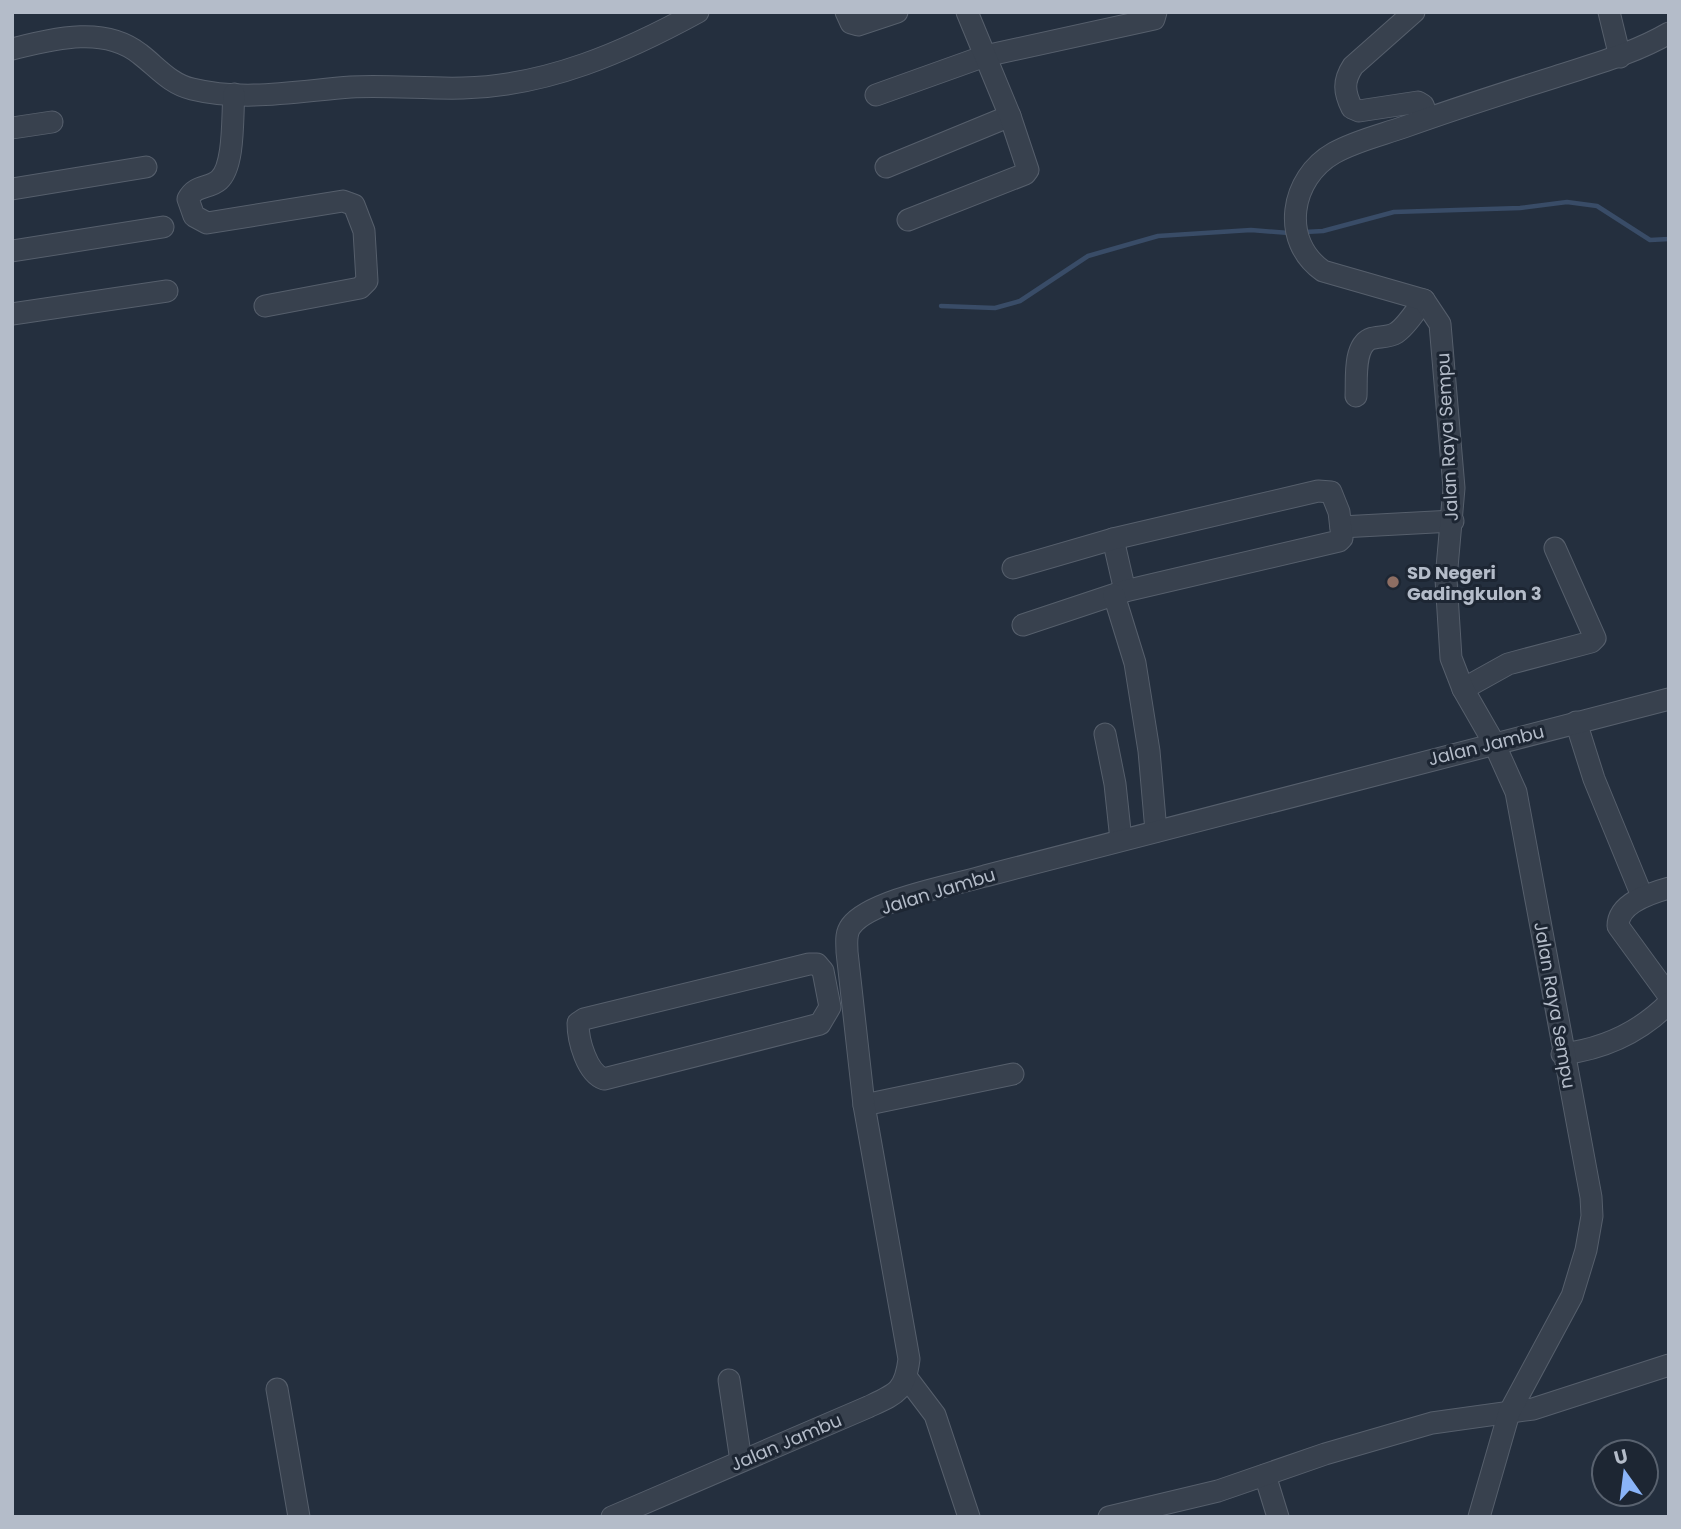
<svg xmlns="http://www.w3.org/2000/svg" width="1681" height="1529" font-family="Poppins,sans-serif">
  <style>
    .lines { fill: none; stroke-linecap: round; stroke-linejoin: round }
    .stream { stroke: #394c67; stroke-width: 4.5 }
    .minor-casing { stroke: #565f6c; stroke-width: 23 }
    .minor { stroke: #38414e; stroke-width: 21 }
    .education-dot { fill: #8d6e63; stroke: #1d2633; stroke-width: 2.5 }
    .labels { text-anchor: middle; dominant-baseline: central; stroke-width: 6; stroke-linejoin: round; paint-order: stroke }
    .street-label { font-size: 18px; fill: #b4bcc9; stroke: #1d2633 }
    .poi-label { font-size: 18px; font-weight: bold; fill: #b4bcc9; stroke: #1d2633; text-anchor: start }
  </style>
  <rect width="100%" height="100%" fill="#242f3e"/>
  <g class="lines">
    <!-- stream -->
    <g class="stream">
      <path d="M1305,232L1323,231L1394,212L1520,208L1567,202L1597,206L1650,240L1669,239"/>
      <path d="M941,306L995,308L1020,301L1088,256L1158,236L1251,230L1289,233"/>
    </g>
    <!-- minor casing -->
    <g class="minor-casing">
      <g id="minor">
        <path d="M846,12L851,23L858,25L897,12"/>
        <path d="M1414,12L1353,66C1343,81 1344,92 1352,108L1359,111L1418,102L1423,105L1428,118"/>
        <path d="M1609,12L1620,57"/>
        <path d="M12,49C53,39 104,25 140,54C157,67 170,84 192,89C245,102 298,91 351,87C388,85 426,89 463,88C547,86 625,52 698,12"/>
        <path d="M234,94C232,115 235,166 219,180C209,189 196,184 188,199L194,216L207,223L343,201L354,205L364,231L367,281L360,288L265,306"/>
        <path d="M876,95L985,56L1154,19L1156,12"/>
        <path d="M12,128L52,122"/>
        <path d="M886,167L1010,116"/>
        <path d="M12,189L146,167"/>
        <path d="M908,220L1025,174L1028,170L1010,116L967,12"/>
        <path d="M12,251L163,227"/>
        <path d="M12,314L167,291"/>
        <path d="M1356,396C1357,380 1353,347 1370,339C1378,336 1388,338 1396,333C1407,326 1416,310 1424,300"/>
        <path d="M1341,527L1453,521"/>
        <path d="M1113,539L1125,591"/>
        <path d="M1013,568L1113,539L1318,491L1331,492L1339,512L1342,538L1339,541L1125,591L1023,625"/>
        <path d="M1114,595L1135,663L1149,751L1156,831"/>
        <path d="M1463,689L1508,664L1591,642L1595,638L1555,548"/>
        <path d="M1576,722L1594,779L1642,896"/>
        <path d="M1105,734L1115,784L1121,840"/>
        <path d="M1669,888C1651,893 1618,903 1618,926L1669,996"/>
        <path d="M809,964H817L823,971L830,1007L820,1024L604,1079C587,1073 578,1041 578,1023L584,1019Z"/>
        <path d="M1562,1054C1604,1049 1639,1033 1669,1003"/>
        <path d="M864,1105L1013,1074"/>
        <path d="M907,1378L935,1415L969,1517"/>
        <path d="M729,1380L741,1461"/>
        <path d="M277,1389L299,1517"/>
        <path d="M1265,1475L1278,1517"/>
        <path d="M612,1517L868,1407C896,1394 905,1392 909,1359L864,1105L847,952C847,943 845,934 851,926C870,900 954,885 985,876L1669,699"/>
        <path d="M1109,1517L1218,1491L1325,1454L1432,1423L1533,1409L1669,1365"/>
        <path d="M1479,1517L1509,1413L1572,1296L1586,1250L1592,1216L1591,1197L1516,792L1494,743L1463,689L1451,658L1446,579L1454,488L1440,324L1424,300L1323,271C1280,241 1290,178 1334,153C1355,141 1381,135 1404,127C1454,109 1504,93 1555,77C1594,64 1633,54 1669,33"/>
      </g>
    </g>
    <!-- minor -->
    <use href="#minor" class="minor"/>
  </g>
  <!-- markers -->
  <circle class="education-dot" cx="1393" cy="582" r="7"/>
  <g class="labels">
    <!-- street labels -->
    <g class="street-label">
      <text transform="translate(1447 437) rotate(-93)">Jalan Raya Sempu</text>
      <text transform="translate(1486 745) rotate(-14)">Jalan Jambu</text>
      <text transform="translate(938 891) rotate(-17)">Jalan Jambu</text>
      <text transform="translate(1555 1005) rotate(80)">Jalan Raya Sempu</text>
      <text transform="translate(786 1442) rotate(-23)">Jalan Jambu</text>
    </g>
    <!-- poi labels -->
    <g class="poi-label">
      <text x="1407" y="572">SD Negeri<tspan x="1407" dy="21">Gadingkulon 3</tspan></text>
    </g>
  </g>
  <!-- border -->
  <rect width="1681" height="1529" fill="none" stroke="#b4bcc9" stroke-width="28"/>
  <!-- north arrow -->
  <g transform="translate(1625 1473) rotate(346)"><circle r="33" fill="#1d2633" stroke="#59626f" stroke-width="2"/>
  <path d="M0-5L12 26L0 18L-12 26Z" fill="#8ab4f8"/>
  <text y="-10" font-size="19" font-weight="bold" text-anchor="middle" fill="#b4bcc9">U</text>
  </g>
</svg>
